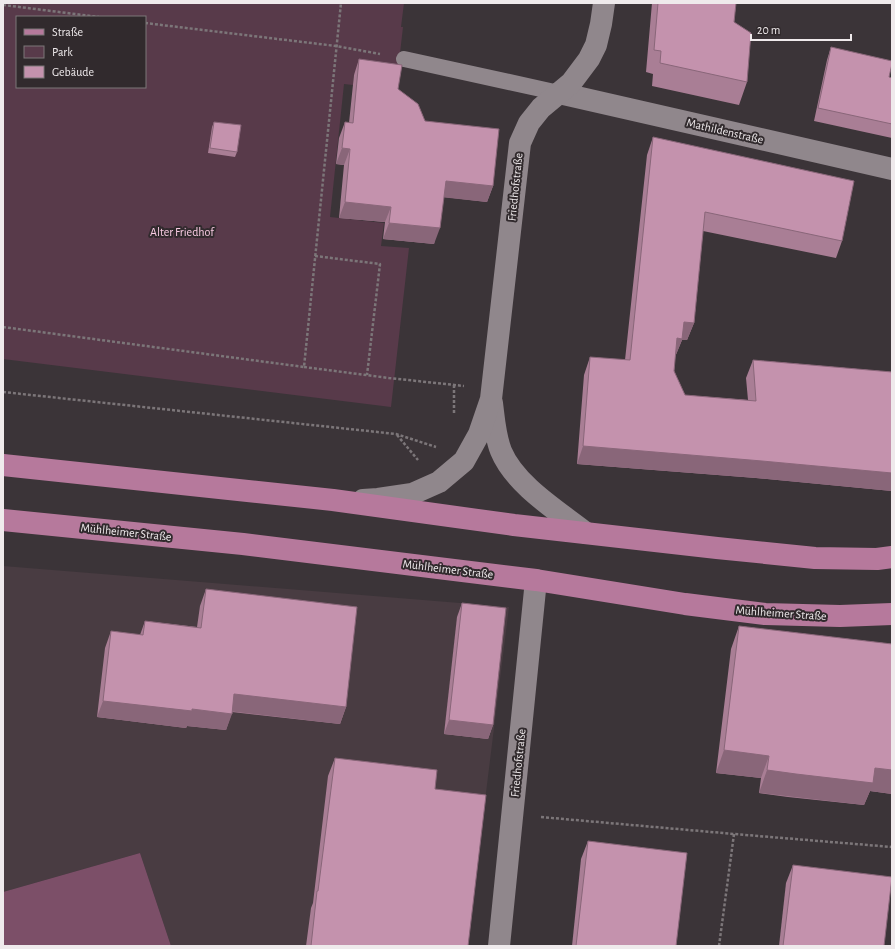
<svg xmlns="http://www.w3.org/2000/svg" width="895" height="949" font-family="'Alegreya Sans',sans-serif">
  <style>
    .built { fill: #493c42 }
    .green { fill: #583a4a; fill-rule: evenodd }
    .forest { fill: #7c4f68 }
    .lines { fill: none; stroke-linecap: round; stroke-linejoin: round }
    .path { stroke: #7c7679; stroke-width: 2.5; stroke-dasharray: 3 2; stroke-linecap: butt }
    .service { stroke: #90878c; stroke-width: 16 }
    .minor { stroke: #90878c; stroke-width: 22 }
    .primary { stroke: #b6799c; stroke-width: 22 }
    .wall { fill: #a97e95 }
    .shaded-wall { fill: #896679 }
    .building { fill: #c492ad; stroke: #896679 }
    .labels { text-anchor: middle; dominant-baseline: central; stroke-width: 4; stroke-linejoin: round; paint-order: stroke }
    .street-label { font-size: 12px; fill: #efeaec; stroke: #312a2d }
    .park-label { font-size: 12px; fill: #facce4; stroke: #312a2d }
  </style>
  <rect width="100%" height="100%" fill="#3b3438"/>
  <!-- built -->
  <path class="built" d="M3,566L509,607L467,946H171L140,853L3,892Z"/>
  <!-- green -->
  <path class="green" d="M3,3H404L401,27H403L397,79L354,74L353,85L344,84L330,217L384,223L381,246L409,248L391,407L3,359ZM17,17H145V87H17Z"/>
  <!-- forest -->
  <path class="forest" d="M140,853L171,946H3V892Z"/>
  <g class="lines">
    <!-- path -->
    <g class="path">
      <path d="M3,5L99,17"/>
      <path d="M145,23L336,46L380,54"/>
      <path d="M315,256L380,264L367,375"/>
      <path d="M3,327L304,367L341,3"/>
      <path d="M304,367L389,378L464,386"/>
      <path d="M454,385V413"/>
      <path d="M3,392L396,434L436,447"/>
      <path d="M397,435L418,460"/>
      <path d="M541,817L734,834L892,847"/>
      <path d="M719,946L734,834"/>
    </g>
    <!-- service -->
    <path class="service" d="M404,59L559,93"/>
    <!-- minor -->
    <g class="minor">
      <path d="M559,93L892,169"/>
      <path d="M492,403C494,419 495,436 501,451C515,485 558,511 586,533"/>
      <path d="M363,500L378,499L412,494L439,482L464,461L479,434L491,399L520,143L529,123L541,108L571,83L589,59L596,45L601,24L604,3"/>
      <path d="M499,946L536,580"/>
    </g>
    <!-- primary -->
    <g class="primary">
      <path d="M3,465L333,500L514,525L717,548L815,558L877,559L892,557"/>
      <path d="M3,520L243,544L536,580L685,604L765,614L840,616L892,614"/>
    </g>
  </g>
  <!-- wall -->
  <g class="wall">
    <path d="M652,3H736L734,22L747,82L739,105L652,86L653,74L646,72Z"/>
    <path d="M831,47L889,77L892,78V138L814,121L827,60Z"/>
    <path d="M359,59L398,89L425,121L493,186L487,202L444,197L434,244L383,239L385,222L339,218L344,165L336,164L339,138L345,122L349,123L354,75Z"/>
    <path d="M214,122L237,152L235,157L208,153L212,127Z"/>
    <path d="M653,137L842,241L836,258L703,231L694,323L687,340H682L675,357L674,371L685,395L748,400L746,378L753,360L892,372V491L756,478L577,464L584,375L590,357L625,360L647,155Z"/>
    <path d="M206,589L346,707L340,724L232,712L226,730L187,726L186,728L97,717L105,648L111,631L140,635L145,621L197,627L200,606Z"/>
    <path d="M462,603L493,725L488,739L444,734L457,617Z"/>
    <path d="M739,626L892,644V794L870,791L864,805L788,797L759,793L761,778L716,773L731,649Z"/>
    <path d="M335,758L435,789L468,946H306L311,908L313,903L328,776Z"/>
    <path d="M588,841L676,946H572L581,859Z"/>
    <path d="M793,865L884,946H779L786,883Z"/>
  </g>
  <!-- shaded-wall -->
  <g class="shaded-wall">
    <path d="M342,148L350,149L344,165L336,164Z"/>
    <path d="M446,181L493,186L487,202L440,197Z"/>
    <path d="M345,202L391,207L385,222L339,218Z"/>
    <path d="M389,223L440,228L434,244L383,239Z"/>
    <path d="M684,322L694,323L687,340H682L675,357L670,356Z"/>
    <path d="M583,446L762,461L892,473V491L756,478L577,464Z"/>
    <path d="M234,694L346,707L340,724L228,711Z"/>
    <path d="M103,701L192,709L232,714L226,730L187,726L186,728L97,717Z"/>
    <path d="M449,720L493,725L488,739L444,734Z"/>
    <path d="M724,750L769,756L761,778L716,773Z"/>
    <path d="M875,768L892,770V794L870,791L864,805L759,793L767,770Z"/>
  </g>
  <!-- building -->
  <g class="building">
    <path d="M658,3H736L734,22L751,33L747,82L660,63L661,51L654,50Z"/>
    <path d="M831,47L892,61V64L889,77L892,78V124L818,108Z"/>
    <path d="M359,59L402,65L398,89L418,104L425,121L499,129L493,186L446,181L440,228L389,223L391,207L345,202L350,149L342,148L345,122L353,123Z"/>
    <path d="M214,122L241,125L237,152L210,148Z"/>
    <path d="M653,137L854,181L842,241L705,212L694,323L684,322L682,339L677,338L674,371L685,395L756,401L753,360L892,372V473L762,461L583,446L590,357L630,360Z"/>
    <path d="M206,589L357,607L346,707L234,694L232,714L192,709V711L103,701L111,631L143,635L145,621L201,628Z"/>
    <path d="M462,603L506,608L493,725L449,720Z"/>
    <path d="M739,626L892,644V770L875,768L873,783L796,774L767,770L769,756L724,750Z"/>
    <path d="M335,758L437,770L435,789L486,795L468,946H311L317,891H318Z"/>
    <path d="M588,841L687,853L676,946H576Z"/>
    <path d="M793,865L892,877L884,946H783Z"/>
  </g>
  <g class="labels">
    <!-- street labels -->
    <g class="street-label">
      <text transform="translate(725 131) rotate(13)">Mathildenstraße</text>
      <text transform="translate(515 187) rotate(-84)">Friedhofstraße</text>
      <text transform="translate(126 532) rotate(6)">Mühlheimer Straße</text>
      <text transform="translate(448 569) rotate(7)">Mühlheimer Straße</text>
      <text transform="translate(781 613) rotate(4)">Mühlheimer Straße</text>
      <text transform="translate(518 763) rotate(-84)">Friedhofstraße</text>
    </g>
    <!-- park labels -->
    <g class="park-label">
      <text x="182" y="232">Alter Friedhof</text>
    </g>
  </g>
  <!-- border -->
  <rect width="895" height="949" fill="none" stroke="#efeaec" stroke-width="8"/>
  <!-- legend -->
  <rect x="16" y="16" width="130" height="72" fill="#312a2d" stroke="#7d7779"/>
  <rect x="24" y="29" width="20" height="6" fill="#b6799c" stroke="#7d7779"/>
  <text x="52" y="36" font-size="12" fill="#efeaec">Straße</text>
  <rect x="24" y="46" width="20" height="12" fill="#583a4a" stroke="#7d7779"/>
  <text x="52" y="56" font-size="12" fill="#efeaec">Park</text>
  <rect x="24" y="66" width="20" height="12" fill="#c492ad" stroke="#7d7779"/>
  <text x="52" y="76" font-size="12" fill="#efeaec">Gebäude</text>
  <!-- scale -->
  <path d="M751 34v6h100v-6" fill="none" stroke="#efeaec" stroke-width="2"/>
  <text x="757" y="34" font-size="12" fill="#efeaec" stroke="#312a2d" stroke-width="3" paint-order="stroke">20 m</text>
</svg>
